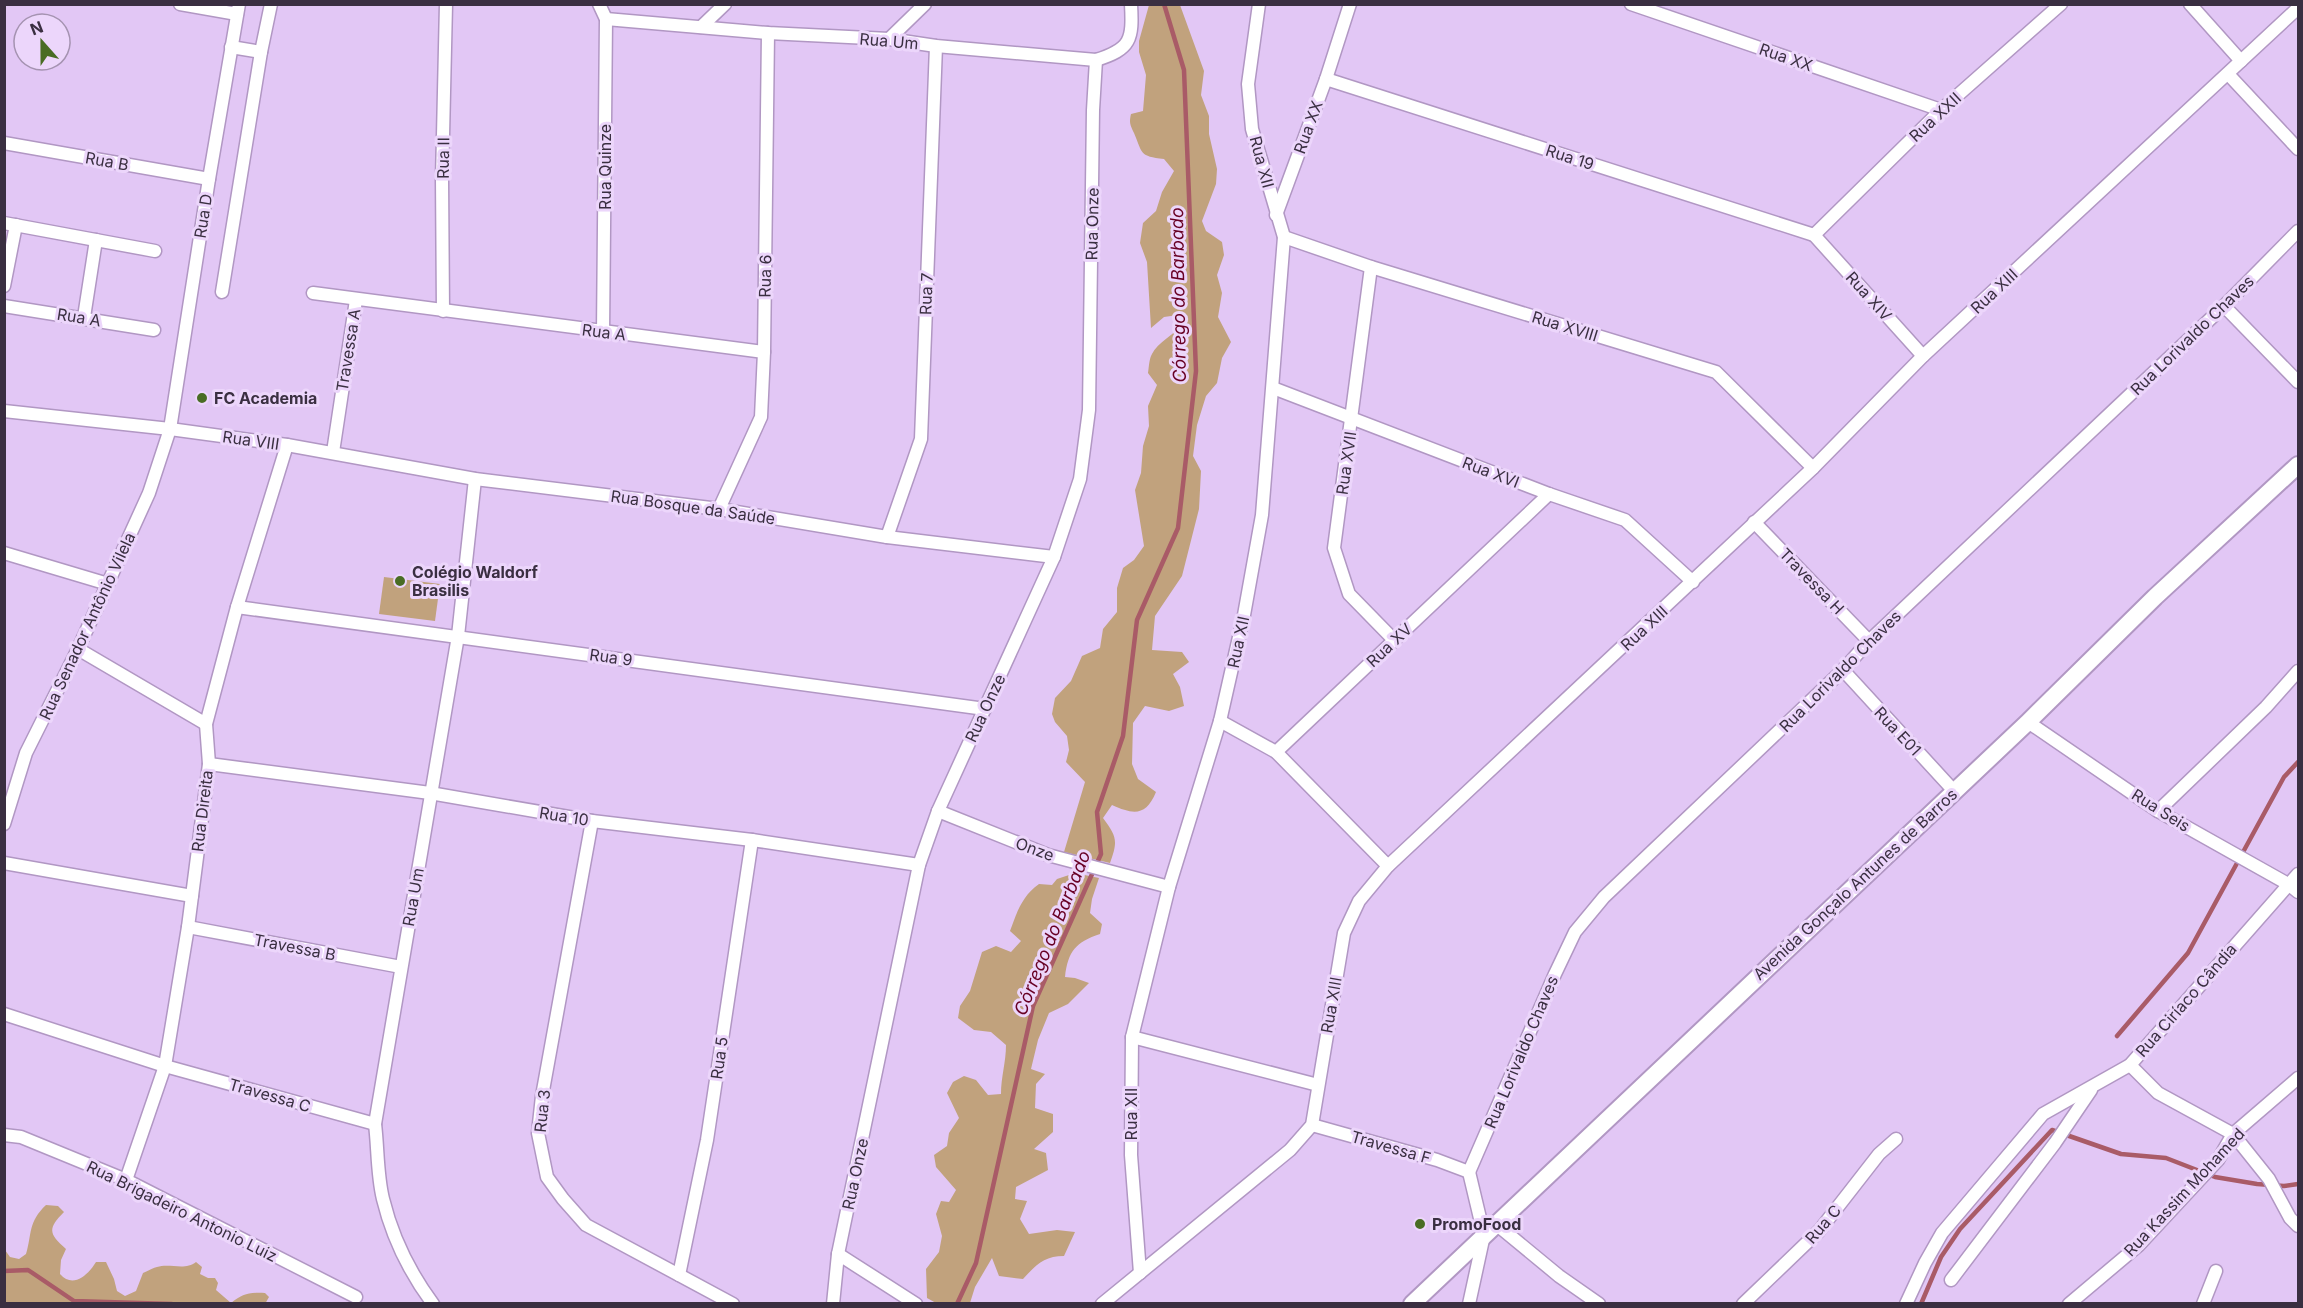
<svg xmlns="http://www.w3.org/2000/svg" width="2303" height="1308" font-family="Inter,sans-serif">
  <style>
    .green { fill: #c1a27d }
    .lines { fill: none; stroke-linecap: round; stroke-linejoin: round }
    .stream { stroke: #a95b67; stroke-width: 4.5 }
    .street-casing { stroke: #b197c3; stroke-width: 15 }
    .secondary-casing { stroke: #b197c3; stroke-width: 20 }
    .street { stroke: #fff; stroke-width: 12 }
    .secondary { stroke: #fff; stroke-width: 16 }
    .poi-dot { fill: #496c24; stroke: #ecd6fb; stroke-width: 2 }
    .labels { text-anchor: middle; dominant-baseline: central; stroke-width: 6; stroke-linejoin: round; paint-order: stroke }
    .street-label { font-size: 16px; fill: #3a2f41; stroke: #ecd6fb }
    .poi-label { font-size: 16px; font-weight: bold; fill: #3a2f41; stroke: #ecd6fb; text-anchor: start }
    .water-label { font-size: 18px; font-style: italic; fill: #680024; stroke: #ecd6fb }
  </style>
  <rect width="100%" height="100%" fill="#e2c7f5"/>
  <!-- green -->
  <g class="green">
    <path d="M1149,5H1180L1204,71L1201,95L1209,116V134L1217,169L1216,184L1202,221L1206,231L1222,242L1224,255L1217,275L1222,293L1218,317L1231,342L1222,358L1217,383L1206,396L1197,425L1193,456L1201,471L1199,509L1182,576L1155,616L1152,650L1182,652L1189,662L1173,674L1180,687L1184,706L1169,711L1145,706L1133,723L1132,764L1138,779L1156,792C1146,816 1134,815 1112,805L1103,818C1117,837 1118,841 1110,863L1064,852L1085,782L1066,762L1069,750L1067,736L1055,722L1052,714L1055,698L1071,681L1082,656L1100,648L1103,629L1117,612V588L1123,568L1134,560L1144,546L1135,490L1141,473L1143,446L1149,426L1148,406L1157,385L1148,373C1149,367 1149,359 1152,354C1157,343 1175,334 1184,323L1178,315L1164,317L1151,328L1147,262L1140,243L1143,223L1156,211L1162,192L1174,171L1164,159C1139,156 1143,154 1134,133C1130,124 1129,123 1131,114L1143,111L1146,75L1139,52V41Z"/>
    <path d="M384,577L440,584L435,621L379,614Z"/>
    <path d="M1075,873L1099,878L1092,899L1090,913L1102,924L1100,934C1076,942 1068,951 1065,977L1075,978L1089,983L1068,1004L1049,1013L1038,1040L1031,1069L1045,1074L1036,1084L1035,1108L1053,1114V1132L1034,1149L1046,1153L1048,1170L1016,1187L1015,1199L1027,1201L1020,1219L1029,1234L1057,1230L1075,1232L1064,1256C1044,1256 1036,1265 1023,1279L999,1276L992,1258L975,1287L970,1303H936L927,1298L926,1269L939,1252L942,1236L936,1214L941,1201L949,1202L956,1190L936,1167L934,1155L947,1146L949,1133L959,1118L947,1093L953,1082L964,1076L976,1080L988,1095L1001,1094C1001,1077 1006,1062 1006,1045L991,1032L974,1030L958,1018L960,1006L970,991L982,952L996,946L1011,952L1021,941L1010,931C1017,912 1022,896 1039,884L1052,885L1057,879Z"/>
    <path d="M46,1205L58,1206L64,1212C47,1229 49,1234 66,1249L61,1260L60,1274C73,1289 88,1275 96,1262H106L114,1279L117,1291L125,1296L136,1291L143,1273C148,1271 153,1268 157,1267C170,1263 185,1271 196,1262L202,1267L200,1274L208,1278H215L218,1283L216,1290L231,1303C242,1294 250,1292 265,1293L269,1297L265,1304L5,1303V1250L10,1257L19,1259L26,1254C32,1233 28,1222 46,1205Z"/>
  </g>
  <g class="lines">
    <!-- stream -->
    <g class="stream">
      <path d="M2117,1036L2188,953L2284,777L2298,762"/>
      <path d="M4,1271L28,1270L74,1301L172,1304"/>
      <path d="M957,1304L976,1263L1033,1006L1101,854L1097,812L1123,736L1137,620L1178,528L1196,371L1184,70L1164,4"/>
      <path d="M1921,1304L1941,1257L1960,1229L2052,1130L2121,1154L2166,1158L2215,1177L2257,1184L2284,1186L2298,1184"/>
    </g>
    <!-- street casing -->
    <g class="street-casing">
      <g id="street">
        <path d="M180,4L237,14"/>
        <path d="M599,4L606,19L603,332"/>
        <path d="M1631,4L1941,110"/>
        <path d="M2190,4L2241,61"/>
        <path d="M606,19L768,33L889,39L936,46L1096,60C1131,49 1133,40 1131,4"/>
        <path d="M701,27L725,4"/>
        <path d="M889,39L925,4"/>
        <path d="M231,47L261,52"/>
        <path d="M2228,74L2298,149"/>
        <path d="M1326,79L1814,235"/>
        <path d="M4,143L209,179"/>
        <path d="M1276,215L1326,79L1350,4"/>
        <path d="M4,223L155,251"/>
        <path d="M1814,235L1941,110L2061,4"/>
        <path d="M1814,235L1923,356"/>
        <path d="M1284,237L1371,267L1716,372L1813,468"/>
        <path d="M1371,267L1334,548L1349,594L1394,640"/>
        <path d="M4,286L16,225"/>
        <path d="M222,292L261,52L271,4"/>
        <path d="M313,293L764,352"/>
        <path d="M4,306L154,330"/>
        <path d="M2224,306L2298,382"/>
        <path d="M443,311L442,179L446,4"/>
        <path d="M84,317L96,240"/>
        <path d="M1273,388L1549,494L1625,520L1693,582"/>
        <path d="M4,411L170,429L287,445L475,479L719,509L887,537L1054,557"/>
        <path d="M333,452L356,300"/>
        <path d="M719,509L761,417L764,352L768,33"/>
        <path d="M1754,522L1869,641"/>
        <path d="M887,537L921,439L936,46"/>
        <path d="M4,553L108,584"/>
        <path d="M237,607L985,709"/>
        <path d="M78,649L206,724"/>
        <path d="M1843,670L1954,791"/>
        <path d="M1220,721L1276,752L1549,494"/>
        <path d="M2028,722L2158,811L2288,884L2298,892"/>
        <path d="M1276,752L1388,866"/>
        <path d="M209,764L430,793L592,821L752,840L919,865"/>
        <path d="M938,811L1048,855L1169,887"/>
        <path d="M2158,811L2266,707L2298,671"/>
        <path d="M592,821L542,1096L538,1133L547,1177L563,1199L586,1225L733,1304"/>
        <path d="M4,824L26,753L78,649L149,493L170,429L209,179L239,4"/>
        <path d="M4,863L192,896"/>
        <path d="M188,927L401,967"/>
        <path d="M4,1014L165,1066L375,1124"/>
        <path d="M1132,1037L1318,1085"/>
        <path d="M2130,1065L2158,1093L2233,1134L2269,1179L2290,1218L2298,1226"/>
        <path d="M1312,1125L1437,1160L1469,1172"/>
        <path d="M4,1135L21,1137L126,1180L356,1297"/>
        <path d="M1469,1172L1555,974L1575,932L1604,897L1843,670L1869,641L2224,306L2298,231"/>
        <path d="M126,1180L165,1066L188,927L209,764L206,724L237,607L287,445"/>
        <path d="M1496,1224L1559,1276L1599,1304"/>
        <path d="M838,1254L916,1304"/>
        <path d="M1140,1273L1131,1155L1132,1037L1169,887L1220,721L1244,615L1262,515L1284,237L1252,129L1248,84L1259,4"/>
        <path d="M679,1275L707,1140L752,840"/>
        <path d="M1951,1280L2055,1143L2091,1090"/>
        <path d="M433,1304C410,1273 392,1236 383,1199C377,1175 378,1148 375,1124L458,636L475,479"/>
        <path d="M833,1304L838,1254L919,865L938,811L1054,557L1080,479L1089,410L1093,110L1096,60"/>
        <path d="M1102,1304L1290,1150L1312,1125L1344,933L1359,901L1388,866L1813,468L1923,356L2298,8"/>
        <path d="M1469,1304L1484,1235L1469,1172"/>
        <path d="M1743,1304L1819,1231L1879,1154L1896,1139"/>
        <path d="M1906,1304L1925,1263L1942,1233L2043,1114L2130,1065L2298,874"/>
        <path d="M2069,1304L2139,1245L2218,1160L2233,1134L2298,1078"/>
        <path d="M2203,1304L2216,1271"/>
      </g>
    </g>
    <!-- secondary casing -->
    <g class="secondary-casing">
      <path id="secondary" d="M1412,1304L2028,722L2155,597L2298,465"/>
    </g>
    <!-- street -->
    <use href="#street" class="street"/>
    <!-- secondary -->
    <use href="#secondary" class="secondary"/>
  </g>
  <!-- markers -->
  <g class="poi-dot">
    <circle cx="202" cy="398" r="6"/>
    <circle cx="400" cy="581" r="6"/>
    <circle cx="1420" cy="1224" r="6"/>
  </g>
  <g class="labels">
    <!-- street labels -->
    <g class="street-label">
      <text transform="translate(889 41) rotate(5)">Rua Um</text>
      <text transform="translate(1786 57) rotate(19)">Rua XX</text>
      <text transform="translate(1935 117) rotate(-43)">Rua XXII</text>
      <text transform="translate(1308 127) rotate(-70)">Rua XX</text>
      <text transform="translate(1570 157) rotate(18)">Rua 19</text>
      <text transform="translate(443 158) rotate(-89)">Rua II</text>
      <text transform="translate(107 161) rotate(10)">Rua B</text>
      <text transform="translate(1262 162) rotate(75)">Rua XII</text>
      <text transform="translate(605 167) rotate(-90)">Rua Quinze</text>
      <text transform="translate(203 216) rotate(-81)">Rua D</text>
      <text transform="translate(1092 224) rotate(-89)">Rua Onze</text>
      <text transform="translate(765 276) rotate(-89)">Rua 6</text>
      <text transform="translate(1994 291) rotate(-43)">Rua XIII</text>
      <text transform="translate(926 294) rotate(-88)">Rua 7</text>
      <text transform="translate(1869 296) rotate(48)">Rua XIV</text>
      <text transform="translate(79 317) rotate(9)">Rua A</text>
      <text transform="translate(1565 326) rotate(17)">Rua XVIII</text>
      <text transform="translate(604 332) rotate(7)">Rua A</text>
      <text transform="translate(2192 335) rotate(-44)">Rua Lorivaldo Chaves</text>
      <text transform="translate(348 350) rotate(-81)">Travessa A</text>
      <text transform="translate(251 440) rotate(8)">Rua VIII</text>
      <text transform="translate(1346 463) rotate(-82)">Rua XVII</text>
      <text transform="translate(1491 472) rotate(21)">Rua XVI</text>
      <text transform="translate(693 507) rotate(8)">Rua Bosque da Saúde</text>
      <text transform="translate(1812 581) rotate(46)">Travessa H</text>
      <text transform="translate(87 626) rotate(-65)">Rua Senador Antônio Vilela</text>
      <text transform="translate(1644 628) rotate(-43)">Rua XIII</text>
      <text transform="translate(1238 642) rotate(-78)">Rua XII</text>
      <text transform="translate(1389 645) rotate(-43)">Rua XV</text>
      <text transform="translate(611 657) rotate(8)">Rua 9</text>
      <text transform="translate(1840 671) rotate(-45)">Rua Lorivaldo Chaves</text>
      <text transform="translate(985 708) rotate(-65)">Rua Onze</text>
      <text transform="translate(1898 731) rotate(47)">Rua E01</text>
      <text transform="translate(2161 810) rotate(32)">Rua Seis</text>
      <text transform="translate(202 811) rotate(-83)">Rua Direita</text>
      <text transform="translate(564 816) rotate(9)">Rua 10</text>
      <text transform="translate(1035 849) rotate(20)">Onze</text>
      <text transform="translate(1855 884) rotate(-43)">Avenida Gonçalo Antunes de Barros</text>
      <text transform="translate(413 897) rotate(-80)">Rua Um</text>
      <text transform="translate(295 947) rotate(11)">Travessa B</text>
      <text transform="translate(2186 1000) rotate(-49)">Rua Ciríaco Cândia</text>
      <text transform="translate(1331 1005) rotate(-80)">Rua XIII</text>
      <text transform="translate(1521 1052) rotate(-67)">Rua Lorivaldo Chaves</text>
      <text transform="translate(719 1058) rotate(-82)">Rua 5</text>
      <text transform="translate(270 1095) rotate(16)">Travessa C</text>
      <text transform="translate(542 1111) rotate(-84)">Rua 3</text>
      <text transform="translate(1131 1114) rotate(-90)">Rua XII</text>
      <text transform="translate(1391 1147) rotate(16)">Travessa F</text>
      <text transform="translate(855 1174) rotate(-78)">Rua Onze</text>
      <text transform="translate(2184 1192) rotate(-47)">Rua Kassim Mohamed</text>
      <text transform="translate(182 1211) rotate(26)">Rua Brigadeiro Antonio Luiz</text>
      <text transform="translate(1823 1224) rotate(-49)">Rua C</text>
    </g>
    <!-- poi labels -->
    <g class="poi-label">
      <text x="214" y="398">FC Academia</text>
      <text x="412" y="572">Colégio Waldorf<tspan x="412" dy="18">Brasilis</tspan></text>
      <text x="1432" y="1224">PromoFood</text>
    </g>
    <!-- water labels -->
    <g class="water-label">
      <text transform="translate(1178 295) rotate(-91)">Córrego do Barbado</text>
      <text transform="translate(1052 933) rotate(-68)">Córrego do Barbado</text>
    </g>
  </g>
  <!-- border -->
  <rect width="2303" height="1308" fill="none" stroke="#3a2f41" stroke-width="12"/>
  <!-- north arrow -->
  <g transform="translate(42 42) rotate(339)"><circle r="28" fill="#ecd6fb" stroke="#a593b1" stroke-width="1.5"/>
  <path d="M0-4.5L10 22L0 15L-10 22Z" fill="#496c24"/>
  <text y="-9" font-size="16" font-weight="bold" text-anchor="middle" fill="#3a2f41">N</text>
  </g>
</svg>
